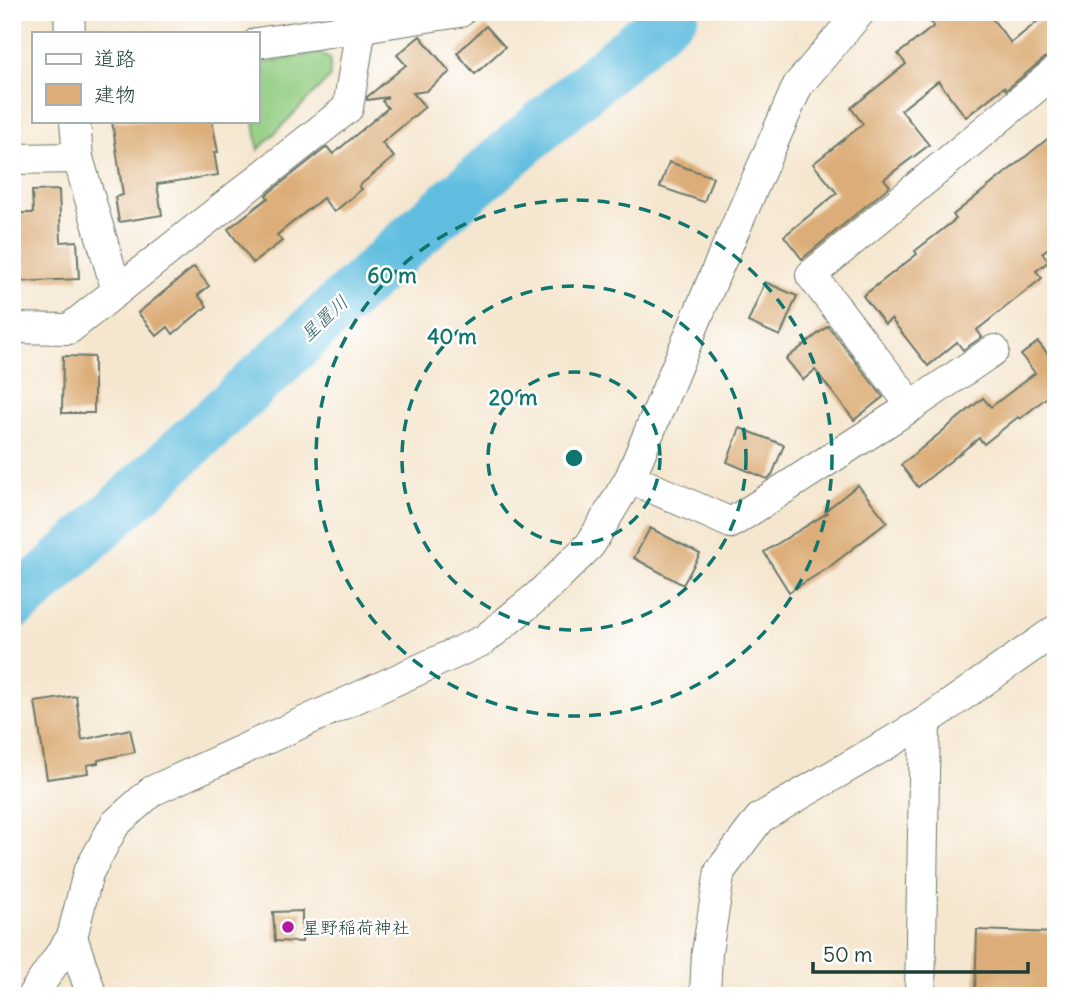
<svg xmlns="http://www.w3.org/2000/svg" width="1068" height="1008" font-family="Delius,'Klee One',sans-serif">
  <style>
    .green { fill: #91cc80; stroke: #58845a; stroke-width: 2 }
    .lines { fill: none; stroke-linecap: round; stroke-linejoin: round }
    .river { stroke: #61bddf; stroke-width: 51 }
    .building { fill: #dcad78 }
    .minor-casing { stroke: #6a786a; stroke-width: 32 }
    .minor { stroke: #fff; stroke-width: 30 }
    .ring { fill: none; stroke: #0f766e; stroke-width: 3.5; stroke-dasharray: 12 9 }
    .poi-dot { fill: #b5179e; stroke: #fff; stroke-width: 2.5 }
    .labels { text-anchor: middle; dominant-baseline: central; stroke-width: 5; stroke-linejoin: round; paint-order: stroke }
    .poi-label { font-size: 18px; fill: #1f3d34; stroke: #fff; text-anchor: start }
    .water-label { font-size: 19px; font-style: italic; fill: #336367; stroke: #fff }
    .centre { fill: #0f766e; stroke: #fff; stroke-width: 3.5 }
    .ring-label { font-size: 21px; text-anchor: middle; font-weight: bold; fill: #0f766e; stroke: #fff; stroke-width: 5; stroke-linejoin: round; paint-order: stroke }
  </style>
  <rect width="100%" height="100%" fill="#fff"/>
  <filter id="ink" filterUnits="userSpaceOnUse"><feTurbulence type="fractalNoise" baseFrequency=".0143" numOctaves="2"/><feDisplacementMap in="SourceGraphic" scale="14" xChannelSelector="R" yChannelSelector="G"/><feConvolveMatrix kernelMatrix="1 2 1 2 8 2 1 2 1" color-interpolation-filters="sRGB"/></filter>
  <filter id="wash" filterUnits="userSpaceOnUse"><feTurbulence type="fractalNoise" baseFrequency=".00686" numOctaves="4" result="noise"/><feDisplacementMap in="SourceGraphic" scale="28" xChannelSelector="R" yChannelSelector="G"/><feGaussianBlur stdDeviation="1.57" result="paint"/><feColorMatrix in="noise" values="0 0 0 0 0 0 0 0 0 0 0 0 0 0 0 0 0 1.4 0 .05"/><feComposite in="paint" operator="in"/></filter>
  <g filter="url(#wash)">
    <rect width="100%" height="100%" fill="#f5e6cf"/>
    <!-- green -->
    <path class="green" d="M319,53L330,59V77L258,150L254,121H257V64Z"/>
    <g class="lines">
      <!-- river -->
      <path class="river" d="M12,605L24,597L426,225L674,12"/>
    </g>
    <g id="blocks">
      <!-- building -->
      <g class="building">
        <path d="M923,12H987L1011,43L1049,12H1056V54L1045,58L1006,90L1004,87L966,117L938,81L901,110L929,145L884,179L890,186L802,259L784,236L837,193L813,164L863,124L851,108L906,64L898,54L934,26Z"/>
        <path d="M486,26L505,47L475,74L457,53Z"/>
        <path d="M420,36L450,72L426,91L413,93L425,107L382,143L394,157L359,186L362,189L334,212L323,198L277,235L282,241L253,263L228,229L268,198L266,195L327,147L333,154L388,108L382,101L388,97L367,100V97L406,65L397,55Z"/>
        <path d="M112,121H212L218,152H214L218,175L157,184L162,215L119,222L115,197L123,195Z"/>
        <path d="M1056,132V242L1042,253L1049,261L1036,271L1042,278L977,330L982,337L963,350L957,342L928,366L891,319L885,324L863,296L917,254L915,251L956,219L953,215Z"/>
        <path d="M669,162L713,177L704,202L660,187Z"/>
        <path d="M59,190L61,242L77,241L79,279L12,282V213H33L32,191Z"/>
        <path d="M194,267L209,286L198,295L207,306L173,334L168,327L157,336L138,313Z"/>
        <path d="M765,282L797,296L780,336L748,322Z"/>
        <path d="M828,326L883,397L854,420L815,370L803,380L786,359Z"/>
        <path d="M1038,342L1052,359L1056,356V399L1051,394L1020,419L1018,417L984,444L979,438L918,487L901,465L983,398L991,407L1035,373L1021,355Z"/>
        <path d="M63,356L94,357V413H62Z"/>
        <path d="M740,428L784,445L772,475L767,479L727,462Z"/>
        <path d="M858,485L887,522L828,568L789,592L764,552L827,513L825,511Z"/>
        <path d="M650,528L700,554L683,585L634,558Z"/>
        <path d="M76,696L82,740L130,729L135,752L98,760V763L87,765L88,773L47,779L35,702Z"/>
        <path d="M302,911V942L275,941L273,912Z"/>
        <path d="M977,930L1056,933V996H975Z"/>
      </g>
    </g>
  </g>
  <g filter="url(#ink)">
    <use href="#blocks" fill-opacity="0" stroke="#6a786a" stroke-width="2"/>
    <g class="lines">
      <!-- minor casing -->
      <g class="minor-casing">
        <g id="minor">
          <path d="M69,12L70,33"/>
          <path d="M257,43L460,12"/>
          <path d="M75,121L78,158L117,291"/>
          <path d="M12,159L78,158"/>
          <path d="M12,328L69,329L348,108L361,26"/>
          <path d="M912,406L811,275L1056,71"/>
          <path d="M630,478L731,523L912,406L994,350"/>
          <path d="M72,937L92,996"/>
          <path d="M32,996L72,937L88,873L115,824L152,791L484,640L540,594L590,545L630,478L716,272L798,85L860,12"/>
          <path d="M705,996L707,952L720,871L760,818L925,722L1056,630"/>
          <path d="M920,996L925,722"/>
        </g>
      </g>
      <!-- minor -->
      <use href="#minor" class="minor"/>
    </g>
  </g>
  <!-- distance rings -->
  <g class="ring">
    <circle cx="574" cy="458" r="86"/>
    <circle cx="574" cy="458" r="172"/>
    <circle cx="574" cy="458" r="258"/>
  </g>
  <!-- markers -->
  <circle class="poi-dot" cx="288" cy="927" r="7"/>
  <g class="labels">
    <!-- poi labels -->
    <g class="poi-label">
      <text x="302" y="927">星野稲荷神社</text>
    </g>
    <!-- water labels -->
    <g class="water-label">
      <text transform="translate(324 318) rotate(-43)">星置川</text>
    </g>
  </g>
  <circle cx="574" cy="458" r="10" class="centre"/>
  <g class="ring-label">
    <text x="392" y="283">60 m</text>
    <text x="452" y="344">40 m</text>
    <text x="513" y="405">20 m</text>
  </g>
  <!-- margin -->
  <rect width="1068" height="1008" fill="none" stroke="#fff" stroke-width="42"/>
  <!-- legend -->
  <rect x="32" y="32" width="228" height="91" fill="#ffffff" stroke="#a5b1ae" stroke-width="2"/>
  <rect x="46" y="54" width="35" height="10" fill="#ffffff" stroke="#a5b1ae" stroke-width="2"/>
  <text x="94" y="66" font-size="21" fill="#1f3d34">道路</text>
  <rect x="46" y="84" width="35" height="21" fill="#dcad78" stroke="#a5b1ae" stroke-width="2"/>
  <text x="94" y="102" font-size="21" fill="#1f3d34">建物</text>
  <!-- scale -->
  <path d="M813 962v10h215v-10" fill="none" stroke="#1f3d34" stroke-width="3.5"/>
  <text x="823" y="962" font-size="21" fill="#1f3d34" stroke="#ffffff" stroke-width="5" paint-order="stroke">50 m</text>
</svg>
